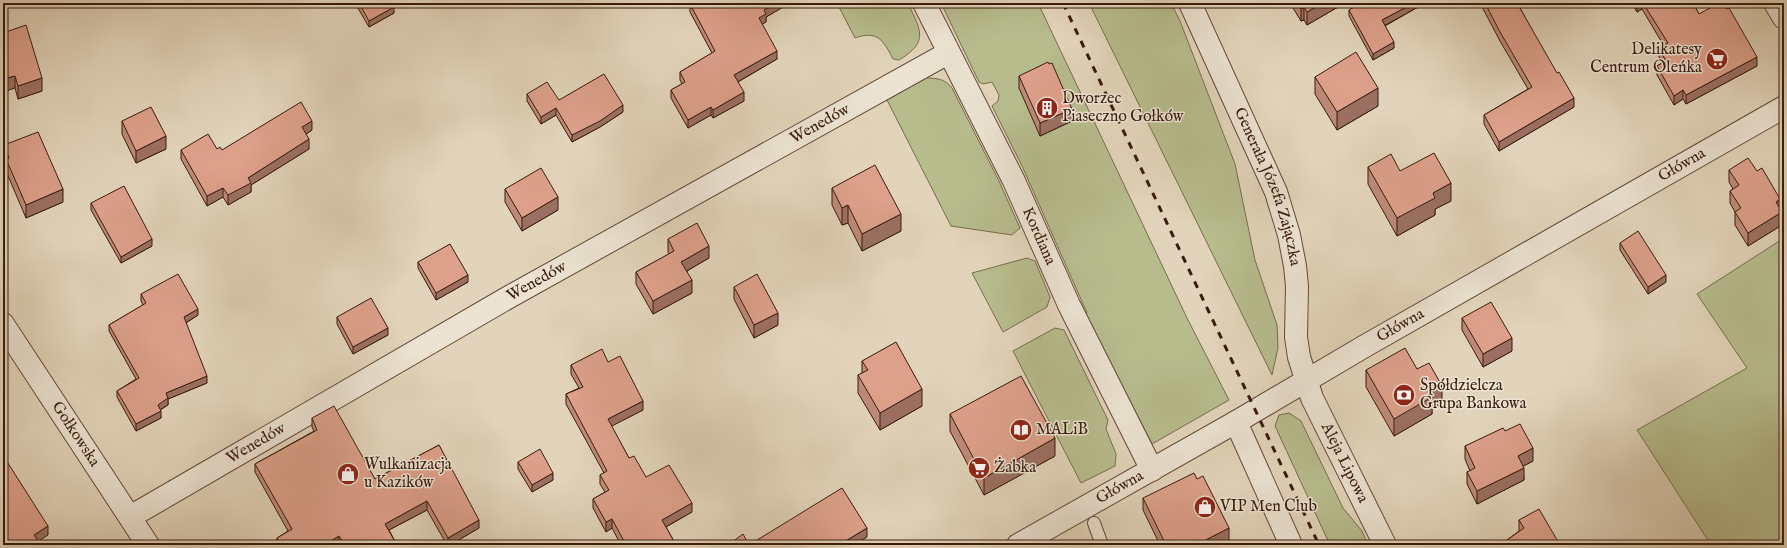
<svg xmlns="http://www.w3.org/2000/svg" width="1787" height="548" font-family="'IM FELL English',serif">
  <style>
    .green { fill: #b7bc8d; stroke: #786c4e }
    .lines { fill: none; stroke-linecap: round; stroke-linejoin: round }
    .service-casing { stroke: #644939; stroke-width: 14 }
    .minor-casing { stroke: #644939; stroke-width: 24 }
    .tertiary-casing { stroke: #644939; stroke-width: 24 }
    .service { stroke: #ece3d2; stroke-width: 12 }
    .minor { stroke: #ece3d2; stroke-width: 22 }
    .tertiary { stroke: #ece3d2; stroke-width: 22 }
    .rail { stroke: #3a1b0e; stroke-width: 3; stroke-dasharray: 7 7; stroke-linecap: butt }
    .wall { fill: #be8a78; stroke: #3a1b0e }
    .shaded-wall { fill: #9b7061; stroke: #3a1b0e }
    .building { fill: #dda08b; stroke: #3a1b0e }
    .labels { text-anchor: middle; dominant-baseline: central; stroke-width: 3; stroke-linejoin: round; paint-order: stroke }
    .poi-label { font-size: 16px; fill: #3a1b0e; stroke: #ece3d2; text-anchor: start }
    .street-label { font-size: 16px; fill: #3a1b0e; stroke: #ece3d2 }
  </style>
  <rect width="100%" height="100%" fill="#e2d4ba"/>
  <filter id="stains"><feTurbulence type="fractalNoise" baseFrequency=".005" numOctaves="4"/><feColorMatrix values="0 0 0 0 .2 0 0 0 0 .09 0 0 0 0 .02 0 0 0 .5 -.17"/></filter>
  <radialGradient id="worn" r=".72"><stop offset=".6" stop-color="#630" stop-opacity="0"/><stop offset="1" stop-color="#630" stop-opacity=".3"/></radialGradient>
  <!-- green -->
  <g class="green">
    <path d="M837,3H908C921,31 929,42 899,60L893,59C883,40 878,30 855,38Z"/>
    <path d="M941,3H1038L1187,318L1229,400L1152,444L1102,346L1084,315L1087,313L1023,168L992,106L998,101L999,95L992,82L983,84L979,82Z"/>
    <path d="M1089,3H1171L1180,21L1235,164L1255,260L1277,325L1278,348L1272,375Z"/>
    <path d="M926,78C937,78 945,79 952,88L999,181L1020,228L1012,235L951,226L887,100Z"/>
    <path d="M1784,238V545H1711L1637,430L1747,368L1697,294Z"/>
    <path d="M1027,258L1035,261L1050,297L1047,307L1003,332L972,273Z"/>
    <path d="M1055,328L1064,330L1108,420L1106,429L1116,454L1115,466L1081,483L1013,351Z"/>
    <path d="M1289,413L1301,421L1343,508L1362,531L1368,545H1330L1275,426L1279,415Z"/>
  </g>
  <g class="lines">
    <!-- service casing -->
    <g class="service-casing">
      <path id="service" d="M1094,523L1102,545"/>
    </g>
    <!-- minor casing -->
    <g class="minor-casing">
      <g id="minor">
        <path id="s1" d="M924,3L1014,181L1069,305L1152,470"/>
        <path id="s2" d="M1190,3L1276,192L1289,235L1295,266L1297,286L1296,337L1299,357L1312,398L1385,545"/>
        <path d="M1775,3L1784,18"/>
        <path d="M1236,422L1291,545"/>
        <path id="s3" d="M130,517L509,297L948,53"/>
      </g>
    </g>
    <!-- tertiary casing -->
    <g class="tertiary-casing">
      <g id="tertiary">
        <path id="s4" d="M3,324L148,545"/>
        <path id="s5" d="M1018,545L1236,422L1365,346L1784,107"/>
      </g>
    </g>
    <!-- service -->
    <use href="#service" class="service"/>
    <!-- minor -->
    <use href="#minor" class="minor"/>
    <!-- tertiary -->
    <use href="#tertiary" class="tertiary"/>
    <!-- rail -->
    <path class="rail" d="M1063,3L1319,545"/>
  </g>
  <!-- wall -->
  <g class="wall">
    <path d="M355,3H392L394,13L369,27Z"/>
    <path d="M692,3H790L766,17V22L762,24L777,59L738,82L744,101L713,118L711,115L688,128L671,98V90L682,84L680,80V72L712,53L690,12V4Z"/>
    <path d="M1290,3H1338V7L1307,25L1304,20L1301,21Z"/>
    <path d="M1418,3V7L1385,26L1394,48L1373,60L1349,16V10Z"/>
    <path d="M1480,3H1528L1520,8L1574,107L1499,151L1484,124V115L1528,89L1500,41Z"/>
    <path d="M1632,3H1693L1699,14L1757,66L1686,104L1683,99L1674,105L1657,75V66L1662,63L1659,57V48L1664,46L1642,9L1637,12Z"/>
    <path d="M3,33L42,91L18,99L15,88Z"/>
    <path d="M1019,76L1072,121L1040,136L1019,88Z"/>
    <path d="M1315,77L1378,106L1337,130L1315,94Z"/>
    <path d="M527,94L623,112L600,127L572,142L556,115L541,124L527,101Z"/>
    <path d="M122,121L166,149L136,163L122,134Z"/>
    <path d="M312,130L306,134L309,149L251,185V192L228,205L223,197L207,206L181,159V150H222Z"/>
    <path d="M4,145L63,202L26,218L6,171V162L4,158Z"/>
    <path d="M1368,167L1400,171L1451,201L1435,209V215L1397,236L1368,184Z"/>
    <path d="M1729,170L1780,210L1782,225L1748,246L1735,225V212L1730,203V191L1733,189L1729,182Z"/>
    <path d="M832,188L901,231L862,251L848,223L842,225L832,205Z"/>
    <path d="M505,189L558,210L522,231L505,202Z"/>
    <path d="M91,203L152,246L121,263L91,210Z"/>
    <path d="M668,239L709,258L687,271L692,293L653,314L636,284V272L669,254L668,252Z"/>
    <path d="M1620,243L1666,282L1648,294L1620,250Z"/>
    <path d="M418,262L468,282L436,300L418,268Z"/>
    <path d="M734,287L778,325L754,338L734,299Z"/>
    <path d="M141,294L198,315L186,323L207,383L168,399V405L160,410L161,418L136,431L117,397V391L136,379L109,331V325L143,305L141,301Z"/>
    <path d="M337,317L388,335L353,354L337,324Z"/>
    <path d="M1462,318L1512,351L1483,367L1462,330Z"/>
    <path d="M862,361L922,406L880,430L858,393V375L862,374Z"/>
    <path d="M608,362L643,410L611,426L629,458L646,477L692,512L666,527L676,545H621L612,528L606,532L593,508V499L605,492L600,484V475L604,473L566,404V394L579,388L571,374V365Z"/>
    <path d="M1417,369L1442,404L1432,409V414L1394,436L1366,387V370Z"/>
    <path d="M950,414L1055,456L984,495L950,431Z"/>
    <path d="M312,418L375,479L439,445L479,528L450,545H447L427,510L389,530L397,545H339V544L338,545H277V538L288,531L255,472V464L314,431L312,427Z"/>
    <path d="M1505,431L1533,461L1523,466L1524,480L1477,504L1467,484V472L1470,471L1465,459V446Z"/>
    <path d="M518,462L553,480L532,492L518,469Z"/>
    <path d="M1143,498L1229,541L1221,545H1160L1143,510Z"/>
    <path d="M1519,520L1560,545H1507V540L1519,531Z"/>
  </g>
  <!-- shaded-wall -->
  <g class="shaded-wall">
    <path d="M776,3H790L766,17V22L759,26V18L764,10Z"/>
    <path d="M1323,3H1338V7L1307,25V12Z"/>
    <path d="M1414,3H1418V7L1382,27V20Z"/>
    <path d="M1516,3H1528L1516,10Z"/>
    <path d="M1637,3H1642V9L1637,12Z"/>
    <path d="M394,7V13L369,27V21Z"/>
    <path d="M1304,7V20L1301,21V9Z"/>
    <path d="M1394,42V48L1373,60V54Z"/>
    <path d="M777,51V59L734,84V75Z"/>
    <path d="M1757,57V66L1686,104V95Z"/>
    <path d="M15,76V88L3,92V79Z"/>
    <path d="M42,78V91L18,99V86Z"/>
    <path d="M1378,88V106L1337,130V112Z"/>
    <path d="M1683,90V99L1674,105V96Z"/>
    <path d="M744,92V101L713,118V110Z"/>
    <path d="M1574,98V107L1499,151V142Z"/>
    <path d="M623,105V112L600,127L572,142V135Z"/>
    <path d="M711,107V115L688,128V120Z"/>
    <path d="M556,108V115L541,124V117Z"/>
    <path d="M1072,109V121L1040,136V123Z"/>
    <path d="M312,121V130L302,137V127Z"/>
    <path d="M166,136V149L136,163V151Z"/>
    <path d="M309,139V149L251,185V192L228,205V195L248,178Z"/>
    <path d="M1451,183V201L1435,209V215L1397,236V218L1433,193Z"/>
    <path d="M223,188V197L207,206V196Z"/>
    <path d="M63,189V202L26,218V205Z"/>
    <path d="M558,197V210L522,231V218Z"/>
    <path d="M1780,199V212L1776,202Z"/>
    <path d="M848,205V223L842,225V208Z"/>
    <path d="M1782,212V225L1748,246V233Z"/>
    <path d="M901,214V231L862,251V234Z"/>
    <path d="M152,239V246L121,263V257Z"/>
    <path d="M709,246V258L681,274V262Z"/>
    <path d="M468,275V282L436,300V293Z"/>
    <path d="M1666,275V282L1648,294V287Z"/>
    <path d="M692,280V293L653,314V301Z"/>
    <path d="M198,309V315L184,324V317Z"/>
    <path d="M778,313V325L754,338V325Z"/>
    <path d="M388,328V335L353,354V347Z"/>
    <path d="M1512,338V351L1483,367V354Z"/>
    <path d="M207,376V383L168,399V405L158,411V405L166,393Z"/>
    <path d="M1442,386V404L1432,409V414L1394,436V419L1430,393Z"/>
    <path d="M922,389V406L880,430V413Z"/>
    <path d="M643,401V410L608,428V419Z"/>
    <path d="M161,411V418L136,431V424Z"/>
    <path d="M1055,438V456L984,495V478Z"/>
    <path d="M1533,448V461L1518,469V456Z"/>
    <path d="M1524,468V480L1477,504V491Z"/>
    <path d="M553,473V480L532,492V485Z"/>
    <path d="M427,501V510L385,532V524Z"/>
    <path d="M692,503V512L662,529V520Z"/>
    <path d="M612,519V528L606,532V522Z"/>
    <path d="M479,520V528L450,545H448V538Z"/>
    <path d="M48,526V535L34,544V535Z"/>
    <path d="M867,528V537L854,545H839Z"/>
    <path d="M1229,528V541L1221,545H1196Z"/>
    <path d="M339,536V544L338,545H324Z"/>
  </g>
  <!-- building -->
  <g class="building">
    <path d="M359,3H392L394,7L369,21Z"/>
    <path d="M692,3H776L764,10L766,14L759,18L777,51L734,75L744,92L713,110L711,107L688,120L671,90L685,82L680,72L715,51L690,4Z"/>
    <path d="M1298,3H1323L1307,12L1304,7L1301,9Z"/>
    <path d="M1361,3H1414L1382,20L1394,42L1373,54L1349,10Z"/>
    <path d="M1485,3H1517L1557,73L1559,72L1574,98L1499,142L1484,115L1532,87L1500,32Z"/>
    <path d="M1643,3H1693L1699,14L1719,3H1723L1727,9L1729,8L1757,57L1686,95L1683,90L1674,96L1657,66L1666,61L1659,48L1668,43Z"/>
    <path d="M26,25L42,78L18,86L15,76L3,79V33Z"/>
    <path d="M1356,52L1378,88L1337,112L1315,77Z"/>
    <path d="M1048,62L1049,64L1052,63L1072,109L1040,123L1019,76Z"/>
    <path d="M604,74L623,105L600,121L572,135L556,108L541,117L527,94L547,82L559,100Z"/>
    <path d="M301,102L312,121L302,127L309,139L248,178L251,183L228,195L223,188L207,196L181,150L208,134L217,149L220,147L222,150Z"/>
    <path d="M151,107L166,136L136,151L122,121Z"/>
    <path d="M38,132L63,189L26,205L6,159L9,158L4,145Z"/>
    <path d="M1434,153L1451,183L1433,193L1435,198L1397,218L1368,167L1391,154L1400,171Z"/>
    <path d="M1748,158L1757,171L1762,168L1780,199L1776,202L1782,212L1748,233L1735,212L1741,208L1730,191L1739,185L1729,170Z"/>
    <path d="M875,165L901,214L862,234L848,205L842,208L832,188Z"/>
    <path d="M541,168L558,197L522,218L505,189Z"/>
    <path d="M124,186L152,239L121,257L91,203Z"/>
    <path d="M697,223L709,246L681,262L692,280L653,301L636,272L674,251L668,239Z"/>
    <path d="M1638,231L1666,275L1648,287L1620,243Z"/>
    <path d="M450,244L468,275L436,293L418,262Z"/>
    <path d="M178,274L198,309L184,317L207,376L166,393L168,398L158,405L161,411L136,424L117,391L139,378L109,325L146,303L141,294Z"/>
    <path d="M757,274L778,313L754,325L734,287Z"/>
    <path d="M371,298L388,328L353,347L337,317Z"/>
    <path d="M1491,302L1512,338L1483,354L1462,318Z"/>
    <path d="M896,342L922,389L880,413L858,375L868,370L862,361Z"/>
    <path d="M1405,348L1417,369L1429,363L1442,386L1430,393L1432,397L1394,419L1366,370Z"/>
    <path d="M602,349L608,362L620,356L643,401L608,419L629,458L634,456L646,477L669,465L692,503L662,520L676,545H626L612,519L606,522L593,499L609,490L600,475L607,471L566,394L583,387L571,365Z"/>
    <path d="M1021,376L1055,438L984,478L950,414Z"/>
    <path d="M334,406L375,479L439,445L479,520L448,538L427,501L385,524L397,545H345L339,536L324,545H281L277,538L292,529L255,464L317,430L312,418Z"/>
    <path d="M1520,424L1533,448L1518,456L1524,468L1477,491L1467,472L1475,468L1465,446L1503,428L1505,431Z"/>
    <path d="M540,449L553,473L532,485L518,462Z"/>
    <path d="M3,457H4L48,526L34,535L41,545H3Z"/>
    <path d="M1194,473L1197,479L1203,476L1229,528L1196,545H1166L1143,498Z"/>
    <path d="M842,488L867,528L839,545H728L743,534L749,545Z"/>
    <path d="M1539,509L1560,545H1509L1507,540L1524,528L1519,520Z"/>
  </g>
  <!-- icons -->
  <defs>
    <g id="supermarket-disc" transform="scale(1.15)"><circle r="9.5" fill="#8f2418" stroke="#ece3d2"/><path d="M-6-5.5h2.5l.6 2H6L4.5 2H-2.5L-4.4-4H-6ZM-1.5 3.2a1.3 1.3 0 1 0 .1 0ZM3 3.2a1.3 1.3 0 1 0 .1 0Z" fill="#fff"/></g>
    <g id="building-disc" transform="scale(1.15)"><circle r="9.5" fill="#8f2418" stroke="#ece3d2"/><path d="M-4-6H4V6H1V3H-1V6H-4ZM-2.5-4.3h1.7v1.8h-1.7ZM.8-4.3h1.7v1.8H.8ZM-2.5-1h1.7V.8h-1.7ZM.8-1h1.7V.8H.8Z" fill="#fff"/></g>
    <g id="bank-disc" transform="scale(1.15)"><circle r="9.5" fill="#8f2418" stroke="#ece3d2"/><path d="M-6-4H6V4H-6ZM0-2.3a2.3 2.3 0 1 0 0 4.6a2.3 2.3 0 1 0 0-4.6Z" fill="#fff"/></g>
    <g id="library-disc" transform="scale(1.15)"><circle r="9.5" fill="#8f2418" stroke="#ece3d2"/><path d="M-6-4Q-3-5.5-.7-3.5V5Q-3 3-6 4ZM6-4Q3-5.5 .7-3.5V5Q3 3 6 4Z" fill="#fff"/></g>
    <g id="shop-disc" transform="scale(1.15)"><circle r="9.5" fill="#8f2418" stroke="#ece3d2"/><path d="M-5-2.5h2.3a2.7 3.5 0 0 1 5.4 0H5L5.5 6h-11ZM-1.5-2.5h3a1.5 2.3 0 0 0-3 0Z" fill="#fff"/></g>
  </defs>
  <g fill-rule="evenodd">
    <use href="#supermarket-disc" x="1717" y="59"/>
    <use href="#building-disc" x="1047" y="108"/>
    <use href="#bank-disc" x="1404" y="395"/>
    <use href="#library-disc" x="1021" y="430"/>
    <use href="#supermarket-disc" x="979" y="468"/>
    <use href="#shop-disc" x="348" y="474"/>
    <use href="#shop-disc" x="1205" y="507"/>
  </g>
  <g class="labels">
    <!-- poi labels -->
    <g class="poi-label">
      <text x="1702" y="50" text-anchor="end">Delikatesy<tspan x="1702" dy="18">Centrum Oleńka</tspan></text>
      <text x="1062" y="99">Dworzec<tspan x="1062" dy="18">Piaseczno Gołków</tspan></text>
      <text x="1420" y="386">Spółdzielcza<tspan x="1420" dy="18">Grupa Bankowa</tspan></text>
      <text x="1036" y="430">MALiB</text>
      <text x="364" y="465">Wulkanizacja<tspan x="364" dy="18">u Kazików</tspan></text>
      <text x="994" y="468">Żabka</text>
      <text x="1220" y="507">VIP Men Club</text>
    </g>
    <!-- street labels -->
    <g class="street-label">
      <text stroke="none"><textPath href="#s3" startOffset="794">Wenedów</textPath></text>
      <text stroke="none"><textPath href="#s5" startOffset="765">Główna</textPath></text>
      <text stroke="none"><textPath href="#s2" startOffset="200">Generała Józefa Zajączka</textPath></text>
      <text stroke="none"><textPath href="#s1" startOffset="260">Kordiana</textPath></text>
      <text stroke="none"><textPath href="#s3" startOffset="470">Wenedów</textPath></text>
      <text stroke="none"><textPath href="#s5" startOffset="441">Główna</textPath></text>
      <text stroke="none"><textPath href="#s4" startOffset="132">Gołkowska</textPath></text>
      <text stroke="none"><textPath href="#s3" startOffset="146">Wenedów</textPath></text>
      <text stroke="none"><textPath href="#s2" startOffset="491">Aleja Lipowa</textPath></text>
      <text stroke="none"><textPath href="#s5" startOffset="117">Główna</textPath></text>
    </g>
  </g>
  <!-- margin -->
  <rect width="1787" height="548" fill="none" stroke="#e2d4ba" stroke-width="16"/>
  <rect x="4" y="4" width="1779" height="540" fill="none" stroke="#3a1b0e" stroke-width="2"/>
  <rect x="8" y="8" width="1771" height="532" fill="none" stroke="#3a1b0e"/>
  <rect width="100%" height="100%" filter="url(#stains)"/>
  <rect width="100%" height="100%" fill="url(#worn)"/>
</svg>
